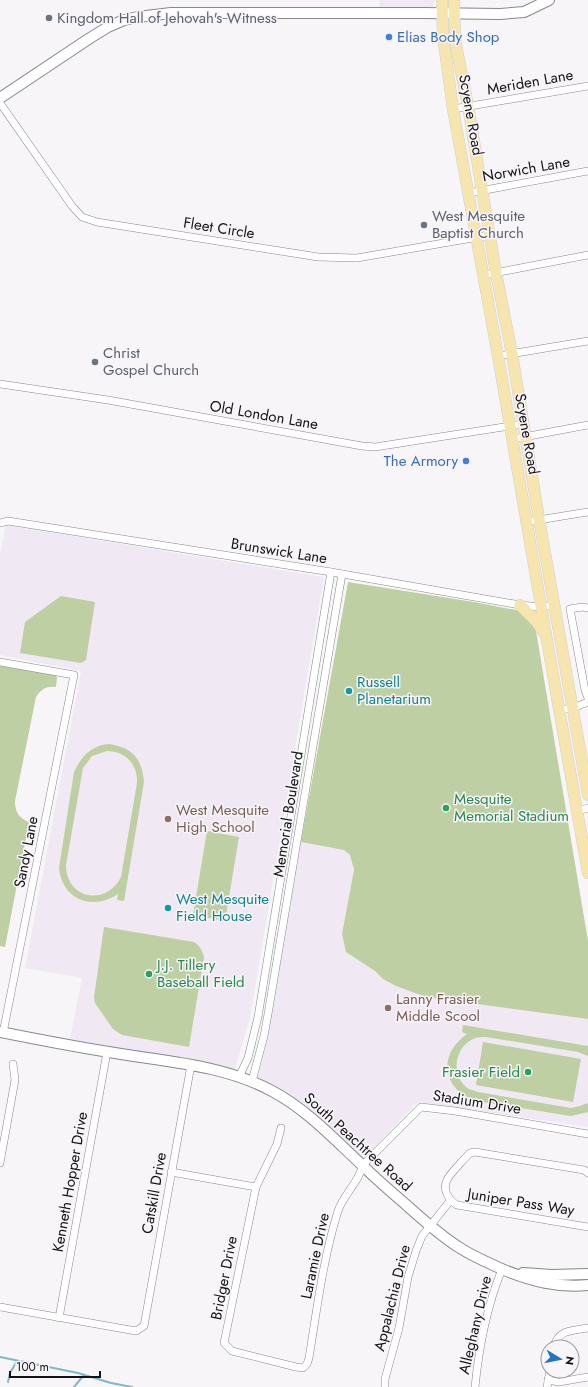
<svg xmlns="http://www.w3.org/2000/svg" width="588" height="1387" font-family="Jost,sans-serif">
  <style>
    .built { fill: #f0e9f3 }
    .green { fill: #becfa3; fill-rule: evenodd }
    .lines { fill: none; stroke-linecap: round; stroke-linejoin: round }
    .stream { stroke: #80b8c5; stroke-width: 2 }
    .street-casing { stroke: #89878b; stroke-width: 8 }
    .secondary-casing { stroke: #89878b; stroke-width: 12 }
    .primary-casing { stroke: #d0d0d0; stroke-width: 12 }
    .street { stroke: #fff; stroke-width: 7 }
    .secondary { stroke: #fff; stroke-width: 10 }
    .primary { stroke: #f7e5af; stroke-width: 11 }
    .worship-dot { fill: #6b7280; stroke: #f8f5f9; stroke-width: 1.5 }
    .shop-dot { fill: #3f7fe0; stroke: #f8f5f9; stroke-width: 1.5 }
    .culture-dot { fill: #0f9aa8; stroke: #f8f5f9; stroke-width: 1.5 }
    .leisure-dot { fill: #2e9e5b; stroke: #f8f5f9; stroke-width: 1.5 }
    .education-dot { fill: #8d6e63; stroke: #f8f5f9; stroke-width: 1.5 }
    .labels { text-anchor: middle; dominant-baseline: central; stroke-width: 3; stroke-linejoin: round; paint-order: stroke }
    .worship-label { font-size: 15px; fill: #5b616d; stroke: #f8f5f9; text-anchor: start }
    .shop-label { font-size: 15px; fill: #366cbe; stroke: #f8f5f9; text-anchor: start }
    .street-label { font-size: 15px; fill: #131214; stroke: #f8f5f9 }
    .culture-label { font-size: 15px; fill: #0d838f; stroke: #f8f5f9; text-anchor: start }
    .leisure-label { font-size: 15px; fill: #27864d; stroke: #f8f5f9; text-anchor: start }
    .education-label { font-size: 15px; fill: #785e54; stroke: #f8f5f9; text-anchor: start }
  </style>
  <rect width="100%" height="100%" fill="#f8f5f9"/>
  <!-- built -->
  <g class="built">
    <path d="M380,0H435L433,7L379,8Z"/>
    <path d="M6,525L324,577L250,1018L235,1069L70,1039L82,978L25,968L81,671L0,655V554Z"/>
    <path d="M301,842L344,850L350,855L375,971L383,979L426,997L588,1019V1127L418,1102L364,1158L302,1103L277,1087L254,1076L258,1066Z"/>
  </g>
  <!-- green -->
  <g class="green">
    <path d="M348,582L474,602L521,611L535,625L588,941V1019L426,997L396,986L383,979L375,971L346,952L342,934L354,870L350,855L344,850L301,842Z"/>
    <path d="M61,596L95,602L86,660L81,663L20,653L25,622Z"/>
    <path d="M0,665L56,675L57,678L56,687C47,686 41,689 36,697L15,801C15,812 19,818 29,822L5,947L0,946Z"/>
    <path d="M110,744C133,748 142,759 144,782L124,901L117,900L118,894C93,911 62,900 59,868L74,772C82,756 91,745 110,744ZM107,751C125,751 138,764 137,783L121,877C106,907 66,899 66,865L83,768L92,756Z"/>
    <path d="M207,831L239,837L225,921L193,915Z"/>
    <path d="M104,927L194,942C200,946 202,950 204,957L189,1047L122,1035L113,1029L95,1003L94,997Z"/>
    <path d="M463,1025L588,1046V1056L578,1052L486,1037C482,1037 477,1037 473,1039C454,1048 450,1077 469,1089C472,1090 475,1091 478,1092L571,1108L580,1106L588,1103V1112L571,1116L477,1101C442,1090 437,1055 467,1034L462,1032Z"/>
    <path d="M483,1042L581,1059L573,1102L476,1085Z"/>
  </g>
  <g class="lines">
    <!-- stream -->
    <g class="stream">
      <path d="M0,1357L78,1373L111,1383L132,1387"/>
      <path d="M8,1382L10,1373L17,1361"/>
      <path d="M74,1387L84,1375"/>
    </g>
    <!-- street casing -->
    <g class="street-casing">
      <g id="street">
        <path d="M0,103L72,206L82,217L97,222L318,257L357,258L490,235"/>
        <path d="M453,109L588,86"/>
        <path d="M469,193L588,171"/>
        <path d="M484,275L588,255"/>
        <path d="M498,356L588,341"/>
        <path d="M0,384L108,400L362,446L375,447L523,424"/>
        <path d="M513,439L588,425"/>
        <path d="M526,522L588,512"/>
        <path d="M0,523L8,521L331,572L520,605L541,607L554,605"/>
        <path d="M588,608L582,607L570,609L585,690L588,698"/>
        <path d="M0,662L74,675L3,1033"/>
        <path d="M559,710L573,708L588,702"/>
        <path d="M577,811L588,808"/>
        <path d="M239,1077L248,1058L258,1017L331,572"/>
        <path d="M252,1081L264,1036L268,1014L342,574"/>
        <path d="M281,1128L277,1144L256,1187L224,1343L232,1351L296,1367L303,1368L307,1364L309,1358C317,1309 323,1259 338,1211C343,1195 360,1181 362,1166L421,1107L455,1111L588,1134"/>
        <path d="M0,1163L15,1080L13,1064"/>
        <path d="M171,1172L256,1187"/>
        <path d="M588,1173L584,1170L475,1152L470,1153C465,1158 449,1175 447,1180C442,1190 449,1200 457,1205L588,1227"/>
        <path d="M0,1307L136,1331L144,1326L191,1065"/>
        <path d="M59,1318L107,1052"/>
        <path d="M554,1347C558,1329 573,1331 588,1328"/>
        <path d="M548,1380L559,1382L588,1377"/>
        <path d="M385,1387V1379L399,1328L408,1277L416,1251L422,1236L450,1201"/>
        <path d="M475,1387C479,1347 487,1306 502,1269"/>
        <path d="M547,1387L550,1371"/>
      </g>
    </g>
    <!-- secondary casing -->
    <g class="secondary-casing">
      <g id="secondary">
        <path d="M0,98L90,38L108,27L124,20L138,17L171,13H423L500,14L524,12L549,0"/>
        <path d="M0,1032C40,1040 81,1048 121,1054C171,1062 226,1066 272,1091C306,1109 333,1138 361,1164C374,1177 389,1190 403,1202C421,1218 439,1235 460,1248C474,1257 489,1263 504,1270C532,1281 558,1288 588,1285"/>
        <path d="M523,1273L552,1275L588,1274"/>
      </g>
    </g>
    <!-- primary casing -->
    <g class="primary-casing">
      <g id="primary">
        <path d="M442,0L443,36L453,109L498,356L546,635L588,873"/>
        <path d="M454,0L455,40L468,106L496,273L512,354L539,519L588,795"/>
        <path d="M520,605L537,622L544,633"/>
      </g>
    </g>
    <!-- street -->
    <use href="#street" class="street"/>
    <!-- secondary -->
    <use href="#secondary" class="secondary"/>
    <!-- primary -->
    <use href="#primary" class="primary"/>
  </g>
  <!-- markers -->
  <g class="worship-dot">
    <circle cx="49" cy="18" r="4"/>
    <circle cx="424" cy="225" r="4"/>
    <circle cx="95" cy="362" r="4"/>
  </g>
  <g class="shop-dot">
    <circle cx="389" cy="37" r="4"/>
    <circle cx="466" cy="461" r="4"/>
  </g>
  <g class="culture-dot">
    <circle cx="349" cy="691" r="4"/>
    <circle cx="168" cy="908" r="4"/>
  </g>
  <g class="leisure-dot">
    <circle cx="446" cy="808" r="4"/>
    <circle cx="149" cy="974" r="4"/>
    <circle cx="528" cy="1072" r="4"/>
  </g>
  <g class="education-dot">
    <circle cx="168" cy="819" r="4"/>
    <circle cx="388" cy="1008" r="4"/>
  </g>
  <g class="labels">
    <!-- worship labels -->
    <g class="worship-label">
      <text x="57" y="18">Kingdom Hall of Jehovah's Witness</text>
      <text x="432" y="216">West Mesquite<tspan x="432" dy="17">Baptist Church</tspan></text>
      <text x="103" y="353">Christ<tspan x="103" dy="17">Gospel Church</tspan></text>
    </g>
    <!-- shop labels -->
    <g class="shop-label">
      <text x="397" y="37">Elias Body Shop</text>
      <text x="458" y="461" text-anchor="end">The Armory</text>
    </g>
    <!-- street labels -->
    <g class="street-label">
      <text transform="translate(530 82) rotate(-10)">Meriden Lane</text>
      <text transform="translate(471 115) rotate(80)">Scyene Road</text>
      <text transform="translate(526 169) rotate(-10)">Norwich Lane</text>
      <text transform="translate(219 228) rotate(9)">Fleet Circle</text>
      <text transform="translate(264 415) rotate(10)">Old London Lane</text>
      <text transform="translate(527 434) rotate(80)">Scyene Road</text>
      <text transform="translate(279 551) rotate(9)">Brunswick Lane</text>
      <text transform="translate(288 814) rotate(-81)">Memorial Boulevard</text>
      <text transform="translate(26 852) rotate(-79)">Sandy Lane</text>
      <text transform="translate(477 1102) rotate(9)">Stadium Drive</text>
      <text transform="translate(358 1142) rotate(42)">South Peachtree Road</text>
      <text transform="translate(70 1182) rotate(-80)">Kenneth Hopper Drive</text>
      <text transform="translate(154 1193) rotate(-80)">Catskill Drive</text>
      <text transform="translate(521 1202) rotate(9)">Juniper Pass Way</text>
      <text transform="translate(315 1256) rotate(-78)">Laramie Drive</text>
      <text transform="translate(224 1278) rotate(-79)">Bridger Drive</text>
      <text transform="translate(392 1298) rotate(-76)">Appalachia Drive</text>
      <text transform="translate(475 1325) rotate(-77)">Alleghany Drive</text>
    </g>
    <!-- culture labels -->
    <g class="culture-label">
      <text x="357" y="682">Russell<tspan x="357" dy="17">Planetarium</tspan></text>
      <text x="176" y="899">West Mesquite<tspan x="176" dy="17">Field House</tspan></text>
    </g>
    <!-- leisure labels -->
    <g class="leisure-label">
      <text x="454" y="799">Mesquite<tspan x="454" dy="17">Memorial Stadium</tspan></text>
      <text x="157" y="965">J.J. Tillery<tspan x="157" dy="17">Baseball Field</tspan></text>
      <text x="520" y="1072" text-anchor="end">Frasier Field</text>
    </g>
    <!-- education labels -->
    <g class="education-label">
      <text x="176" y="810">West Mesquite<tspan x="176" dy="17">High School</tspan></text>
      <text x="396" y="999">Lanny Frasier<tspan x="396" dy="17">Middle Scool</tspan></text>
    </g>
  </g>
  <!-- north arrow -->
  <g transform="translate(560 1359) rotate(100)"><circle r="19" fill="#f8f5f9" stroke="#9c9a9d"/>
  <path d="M0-3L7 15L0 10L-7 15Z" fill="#2076c4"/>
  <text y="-6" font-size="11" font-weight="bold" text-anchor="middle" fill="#131214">N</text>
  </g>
  <!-- scale -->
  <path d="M10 1371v6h90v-6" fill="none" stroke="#131214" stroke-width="2"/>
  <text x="16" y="1371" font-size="12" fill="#131214" stroke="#f8f5f9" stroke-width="3" paint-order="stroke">100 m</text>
</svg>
